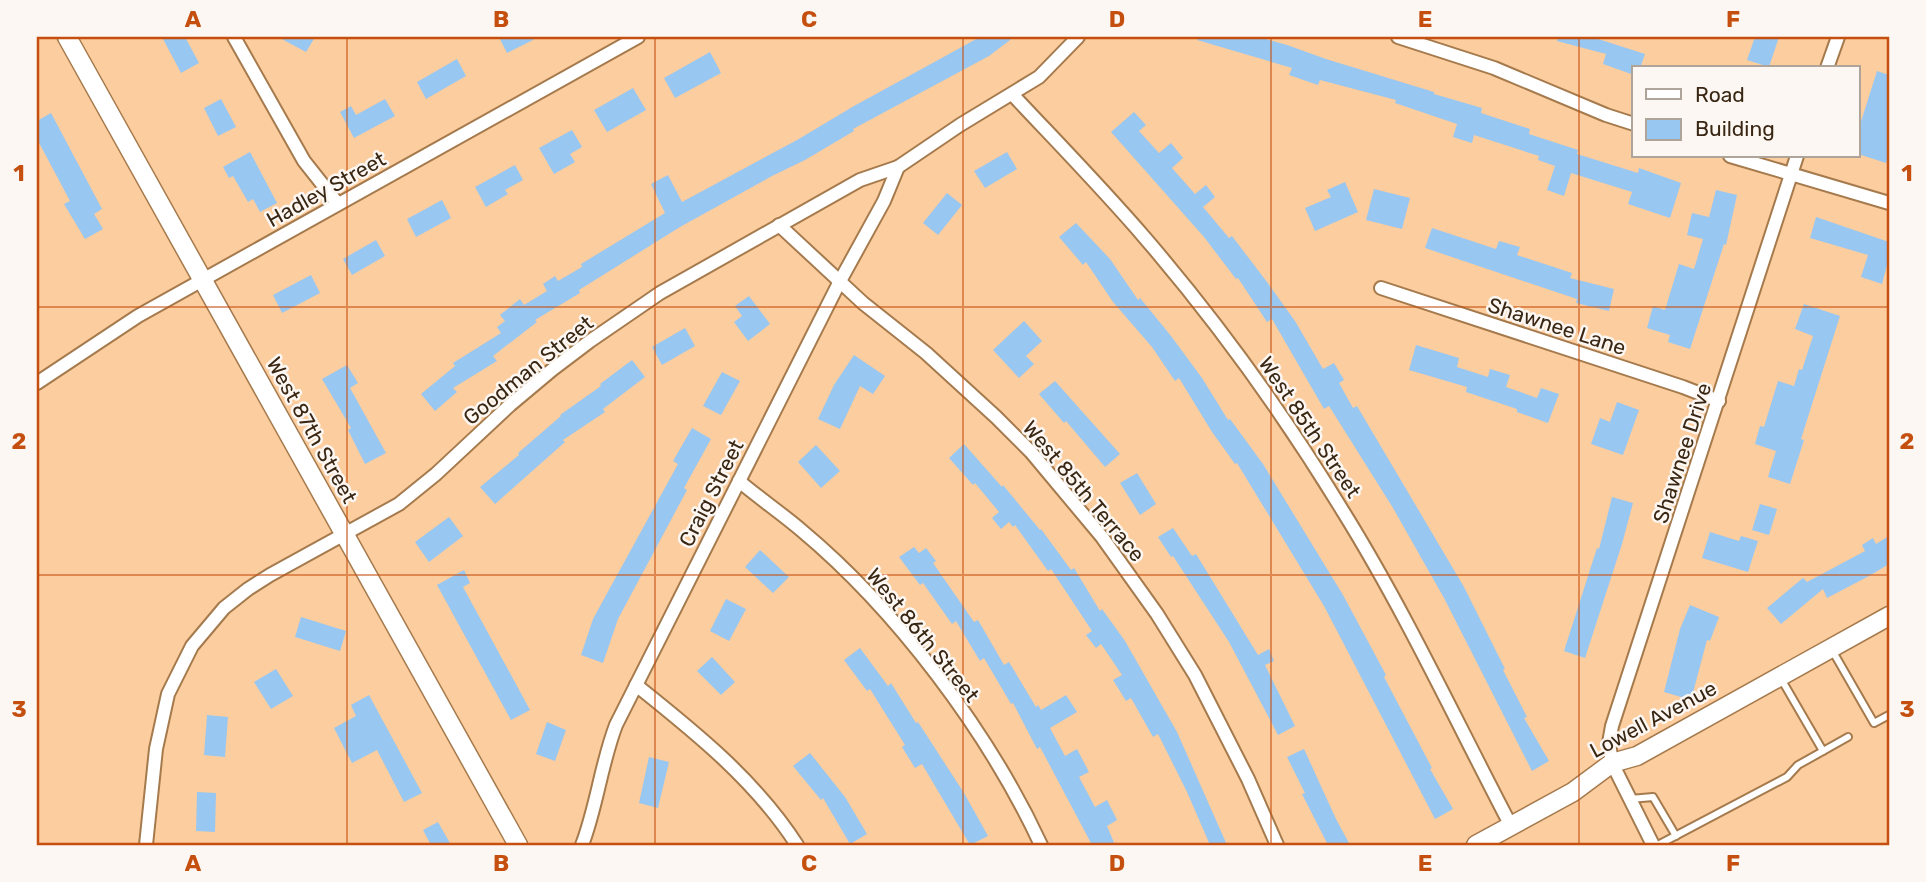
<svg xmlns="http://www.w3.org/2000/svg" width="1926" height="882" font-family="Rubik,sans-serif">
  <style>
    .building { fill: #98c7f2 }
    .lines { fill: none; stroke-linecap: round; stroke-linejoin: round }
    .lane-casing { stroke: #a57a4d; stroke-width: 10 }
    .street-casing { stroke: #a57a4d; stroke-width: 16 }
    .secondary-casing { stroke: #a57a4d; stroke-width: 21 }
    .lane { stroke: #fff; stroke-width: 6 }
    .street { stroke: #fff; stroke-width: 12 }
    .secondary { stroke: #fff; stroke-width: 18 }
    .grid { fill: none; stroke: #c54f0e; stroke-width: 2; stroke-opacity: 0.55 }
    .labels { text-anchor: middle; dominant-baseline: central; stroke-width: 5; stroke-linejoin: round; paint-order: stroke }
    .street-label { font-size: 21px; fill: #392714; stroke: #fcf7f2 }
    .neatline { fill: none; stroke: #c54f0e; stroke-width: 2.5 }
    .grid-label { font-size: 23px; text-anchor: middle; font-weight: bold; fill: #c54f0e }
  </style>
  <rect width="100%" height="100%" fill="#fccd9e"/>
  <!-- building -->
  <g class="building">
    <path d="M162,37H185L199,63L181,73Z"/>
    <path d="M278,37H315L306,52Z"/>
    <path d="M499,37H539L507,53Z"/>
    <path d="M980,37H1014L989,56L853,129L854,131L805,160L772,176L680,227L579,290L580,293L535,320L537,322L493,356L497,361L453,388L457,392L435,411L421,394L455,366L453,363L501,333L497,327L505,321L500,315L520,299L524,305L547,291L543,284L555,276L558,281L582,267L581,264L665,213L651,184L668,175L682,202L797,140L854,106Z"/>
    <path d="M1198,37H1259L1287,45L1326,59L1434,92V94L1482,108L1481,113L1530,129L1529,134L1578,150L1577,154L1638,173L1639,168L1681,183L1670,218L1628,204L1632,192L1571,173L1564,196L1547,190L1555,166L1538,160L1539,156L1474,135L1472,143L1453,137L1457,124L1395,103L1396,100L1320,80L1318,85L1289,75L1292,68L1197,40Z"/>
    <path d="M1558,37H1592L1645,54L1640,68H1634V75L1603,64L1606,54L1557,41Z"/>
    <path d="M1755,37H1779L1769,67L1747,60Z"/>
    <path d="M710,52L721,73L675,98L664,78Z"/>
    <path d="M457,59L466,76L426,99L417,82Z"/>
    <path d="M1877,71L1889,75V154L1886,163L1858,154V131Z"/>
    <path d="M633,88L646,110L607,132L594,110Z"/>
    <path d="M221,99L236,127L218,136L204,108Z"/>
    <path d="M385,99L395,116L354,138L340,112L351,106L356,115Z"/>
    <path d="M1134,112L1146,125L1139,131L1159,153L1171,143L1183,158L1172,168L1195,194L1206,185L1215,197L1203,207L1229,238L1232,236L1267,282L1295,321L1323,369L1334,363L1344,380L1339,383L1353,408L1357,406L1464,587L1505,669L1503,670L1527,717L1524,718L1549,761L1532,771L1444,598L1393,508L1329,406L1324,409L1272,319L1267,322L1238,278L1236,279L1204,237L1111,132Z"/>
    <path d="M51,113L102,209L94,214L103,229L85,239L64,204L70,201L37,139V121Z"/>
    <path d="M572,130L582,147L570,154L575,162L554,174L539,148Z"/>
    <path d="M250,152L277,203L260,212L253,199L248,202L233,176L229,178L223,167Z"/>
    <path d="M1007,152L1017,169L985,188L974,171Z"/>
    <path d="M515,165L523,180L505,190L508,194L486,207L475,187Z"/>
    <path d="M1345,182L1358,212L1315,231L1305,208L1331,197L1327,190Z"/>
    <path d="M1374,189L1410,198L1402,229L1366,220Z"/>
    <path d="M1716,190L1737,195L1726,245L1724,244L1690,349L1668,342L1670,335L1647,328L1653,306L1665,310L1679,264L1694,269L1703,239L1687,235L1692,213L1709,217Z"/>
    <path d="M947,193L962,205L938,235L923,223Z"/>
    <path d="M442,200L451,218L416,237L407,219Z"/>
    <path d="M1816,217L1889,242V258L1882,284L1861,277L1868,255L1810,238Z"/>
    <path d="M1076,223L1110,259L1138,300L1140,298L1171,336L1202,378L1228,420L1230,419L1263,464L1343,595L1386,675L1384,677L1432,768L1430,769L1453,809L1435,819L1324,606L1237,463L1235,464L1212,432L1179,378L1175,381L1152,347L1113,302L1086,262L1083,265L1059,237Z"/>
    <path d="M1432,228L1496,249L1499,241L1520,247L1517,255L1572,273L1570,278L1614,289L1609,311L1576,303L1577,299L1425,248Z"/>
    <path d="M376,240L385,256L352,275L343,259Z"/>
    <path d="M311,275L320,293L282,313L273,295Z"/>
    <path d="M749,296L770,324L748,341L734,322L742,316L735,306Z"/>
    <path d="M1804,304L1840,316L1801,439L1804,440L1790,484L1768,477L1776,451L1755,444L1760,426L1764,427L1778,381L1794,386L1799,369L1802,370L1813,336L1795,329Z"/>
    <path d="M1024,321L1042,341L1026,356L1034,364L1019,378L993,350Z"/>
    <path d="M685,328L695,346L662,365L652,347Z"/>
    <path d="M1416,345L1459,358L1457,367L1488,377L1490,369L1510,375L1506,387L1537,398L1541,388L1559,394L1548,423L1517,412V409L1466,392L1467,387L1409,370Z"/>
    <path d="M854,355L885,376L873,394L860,386L840,429L818,419L834,385Z"/>
    <path d="M632,360L645,377L603,409L605,412L563,440L565,442L495,504L480,487L519,455L518,453L561,416L560,415L601,386L600,384Z"/>
    <path d="M347,365L358,383L350,388L386,453L365,464L348,430L351,428L322,379Z"/>
    <path d="M722,372L740,381L721,415L703,406Z"/>
    <path d="M1055,381L1120,454L1105,467L1066,421L1064,423L1039,394Z"/>
    <path d="M1617,402L1639,410L1623,455L1591,444L1600,418L1610,422Z"/>
    <path d="M692,428L711,439L684,488L687,490L618,619L603,663L581,655L593,619L678,464L673,461Z"/>
    <path d="M964,444L1002,487L1003,485L1040,530L1041,529L1071,570L1074,568L1100,611L1102,609L1125,641L1177,732L1227,845H1210L1187,792L1158,734L1153,737L1131,698L1126,701L1113,680L1122,675L1101,644L1096,648L1086,635L1092,631L1051,569L1048,571L1015,525L1013,527L1009,522L1001,529L992,518L999,512L975,483L973,485L949,458Z"/>
    <path d="M816,445L840,471L821,488L798,462Z"/>
    <path d="M1137,473L1156,504L1140,515L1120,483Z"/>
    <path d="M1612,497L1633,503L1622,544L1585,658L1564,651L1597,548L1599,549Z"/>
    <path d="M1760,504L1777,509L1769,535L1752,530Z"/>
    <path d="M449,517L463,536L429,562L415,542Z"/>
    <path d="M1173,528L1192,556L1196,554L1258,655L1269,649L1274,661L1265,665L1295,726L1278,735L1229,642L1173,556L1171,557L1158,537Z"/>
    <path d="M1710,532L1739,541L1741,536L1758,541L1748,572L1702,558Z"/>
    <path d="M1889,536V564L1869,576L1827,598L1823,589L1781,624L1767,608L1803,578L1807,582L1865,551L1862,545L1873,538L1876,544Z"/>
    <path d="M914,547L919,553L926,548L936,561L933,563L974,622L978,620L1004,665L1009,662L1036,707L1038,705L1041,710L1066,695L1077,712L1050,728L1065,756L1077,749L1089,772L1079,777L1095,807L1107,800L1117,820L1107,826L1115,845H1092L1040,747L1037,749L1013,703L1011,704L984,658L980,661L956,621L952,624L923,583L920,585L899,557Z"/>
    <path d="M760,550L789,577L773,593L745,567Z"/>
    <path d="M464,570L470,583L463,587L530,710L511,720L437,585Z"/>
    <path d="M726,599L746,609L729,641L710,631Z"/>
    <path d="M1690,605L1719,617L1710,641L1707,640L1691,700L1664,692L1680,629Z"/>
    <path d="M301,617L346,631L340,651L295,637Z"/>
    <path d="M860,648L888,686L891,683L916,723L918,722L964,793L988,836L970,845L922,764L915,768L902,747L905,745L870,689L867,691L844,660Z"/>
    <path d="M712,657L735,682L721,695L697,671Z"/>
    <path d="M276,669L293,696L271,709L254,682Z"/>
    <path d="M369,695L422,793L404,802L377,750L352,763L334,728L356,716L351,705Z"/>
    <path d="M207,715L228,717L225,757L204,755Z"/>
    <path d="M547,722L566,730L555,761L536,754Z"/>
    <path d="M1304,749L1336,819L1350,845H1328L1302,794L1305,793L1287,757Z"/>
    <path d="M810,753L845,797L867,834L850,844L823,798L821,800L793,766Z"/>
    <path d="M649,757L669,762L658,808L639,803Z"/>
    <path d="M197,792L216,793L215,832L196,831Z"/>
    <path d="M438,822L451,845H431L423,830Z"/>
  </g>
  <g class="lines">
    <!-- lane casing -->
    <g class="lane-casing">
      <g id="lane">
        <path d="M1832,650L1874,723L1889,715"/>
        <path d="M1780,677L1823,751"/>
        <path d="M1630,799L1653,797L1676,836"/>
        <path d="M1658,845L1787,777L1798,765L1848,737"/>
      </g>
    </g>
    <!-- street casing -->
    <g class="street-casing">
      <g id="street">
        <path d="M234,37L304,161L338,204"/>
        <path d="M1398,37L1494,68L1606,115L1634,124"/>
        <path d="M1827,68L1838,37"/>
        <path d="M1012,94C1057,142 1103,189 1145,238C1219,324 1285,416 1344,513C1406,613 1456,721 1511,826"/>
        <path d="M1730,156L1889,203"/>
        <path d="M779,225L863,303L926,353L996,417L1031,452L1102,537L1157,614L1195,675L1248,779L1277,845"/>
        <path d="M1381,288L1683,387L1719,401"/>
        <path d="M37,383L138,316L638,37"/>
        <path d="M739,481C759,498 781,513 801,530C897,610 989,733 1041,845"/>
        <path d="M636,685C695,732 756,781 797,845"/>
        <path d="M146,845L156,749L168,694L192,646L224,608L248,589L270,575L399,504L436,474L510,405L553,369L590,341L660,293L860,180L898,167L960,125L1039,77L1078,37"/>
        <path d="M582,845C597,806 601,764 616,725L840,281L884,201L898,167"/>
        <path d="M1653,845L1612,763L1609,743L1612,726L1797,156"/>
      </g>
    </g>
    <!-- secondary casing -->
    <g class="secondary-casing">
      <g id="secondary">
        <path d="M67,37L518,845"/>
        <path d="M1476,845L1573,792L1612,763L1637,756L1889,616"/>
      </g>
    </g>
    <!-- lane -->
    <use href="#lane" class="lane"/>
    <!-- street -->
    <use href="#street" class="street"/>
    <!-- secondary -->
    <use href="#secondary" class="secondary"/>
  </g>
  <!-- grid -->
  <path class="grid" d="M347,37V845M655,37V845M963,37V845M1271,37V845M1579,37V845M37,307H1889M37,575H1889"/>
  <g class="labels">
    <!-- street labels -->
    <g class="street-label">
      <text transform="translate(326 189) rotate(-29)">Hadley Street</text>
      <text transform="translate(1557 326) rotate(18)">Shawnee Lane</text>
      <text transform="translate(528 370) rotate(-39)">Goodman Street</text>
      <text transform="translate(1310 427) rotate(56)">West 85th Street</text>
      <text transform="translate(312 430) rotate(61)">West 87th Street</text>
      <text transform="translate(1682 453) rotate(-72)">Shawnee Drive</text>
      <text transform="translate(1084 491) rotate(50)">West 85th Terrace</text>
      <text transform="translate(711 493) rotate(-63)">Craig Street</text>
      <text transform="translate(923 635) rotate(51)">West 86th Street</text>
      <text transform="translate(1653 719) rotate(-28)">Lowell Avenue</text>
    </g>
  </g>
  <!-- border -->
  <rect width="1926" height="882" fill="none" stroke="#fcf7f2" stroke-width="77"/>
  <!-- legend -->
  <rect x="1632" y="66" width="228" height="91" fill="#fcf7f2" stroke="#aea499" stroke-width="2"/>
  <rect x="1646" y="89" width="35" height="10" fill="#ffffff" stroke="#aea499" stroke-width="2"/>
  <text x="1695" y="102" font-size="21" fill="#392714">Road</text>
  <rect x="1646" y="119" width="35" height="21" fill="#98c7f2" stroke="#aea499" stroke-width="2"/>
  <text x="1695" y="136" font-size="21" fill="#392714">Building</text>
  <rect x="38" y="38" width="1850" height="806" class="neatline"/>
  <g class="grid-label">
    <text x="193" y="27">A</text>
    <text x="501" y="27">B</text>
    <text x="809" y="27">C</text>
    <text x="1117" y="27">D</text>
    <text x="1425" y="27">E</text>
    <text x="1733" y="27">F</text>
    <text x="19" y="181">1</text>
    <text x="1907" y="181">1</text>
    <text x="19" y="449">2</text>
    <text x="1907" y="449">2</text>
    <text x="19" y="717">3</text>
    <text x="1907" y="717">3</text>
    <text x="193" y="871">A</text>
    <text x="501" y="871">B</text>
    <text x="809" y="871">C</text>
    <text x="1117" y="871">D</text>
    <text x="1425" y="871">E</text>
    <text x="1733" y="871">F</text>
  </g>
</svg>
